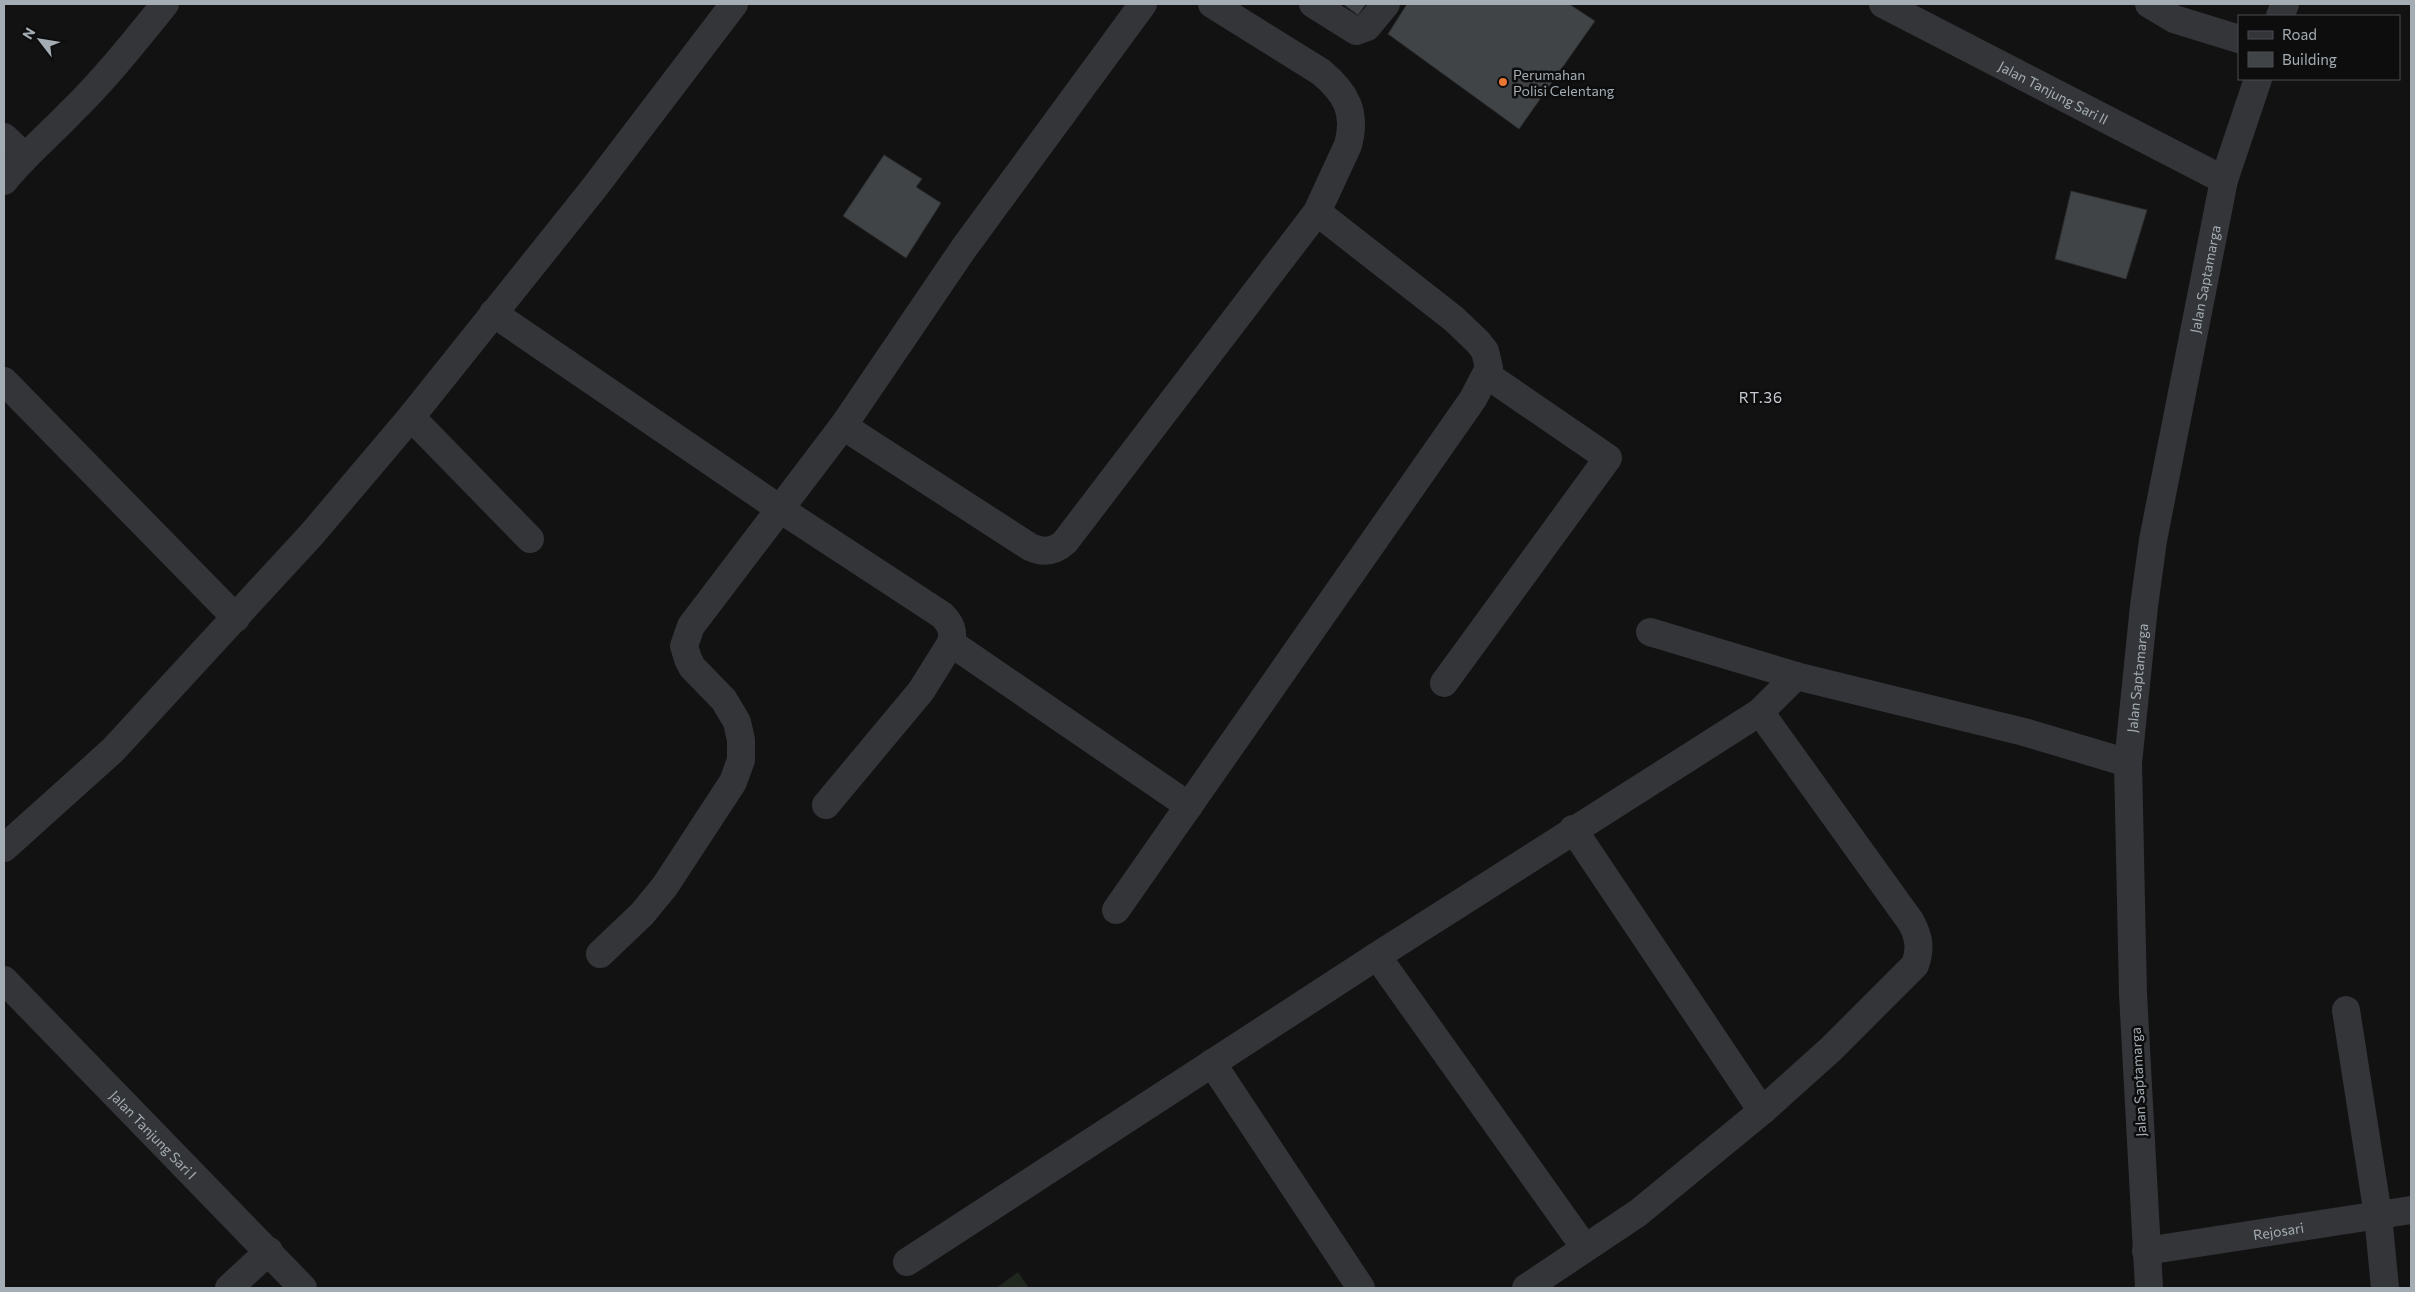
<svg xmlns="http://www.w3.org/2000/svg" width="2415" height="1292" font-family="Commissioner,sans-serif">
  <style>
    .green { fill: #1f261e }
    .building { fill: #414446; stroke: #2c2d2f }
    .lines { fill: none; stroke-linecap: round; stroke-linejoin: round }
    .minor { stroke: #333538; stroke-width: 28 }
    .poi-dot { fill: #eb7633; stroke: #0d0d0e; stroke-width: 2 }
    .labels { text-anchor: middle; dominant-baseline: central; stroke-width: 5; stroke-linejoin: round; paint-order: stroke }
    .poi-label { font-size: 14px; fill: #a4adb4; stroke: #0d0d0e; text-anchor: start }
    .street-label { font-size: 14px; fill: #a4adb4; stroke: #0d0d0e }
    .neighbourhood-label { font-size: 15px; letter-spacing: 1px; fill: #c5cbd0; stroke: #0d0d0e }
  </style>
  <rect width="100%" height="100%" fill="#121213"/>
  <!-- green -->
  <path class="green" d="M1018,1272L1029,1288H996Z"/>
  <!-- building -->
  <g class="building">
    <path d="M1343,4H1366L1358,15Z"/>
    <path d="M1407,4H1569L1595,21L1519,129L1388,34Z"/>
    <path d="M884,155L922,179L916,187L941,203L906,258L843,216Z"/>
    <path d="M2071,191L2147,210L2126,279L2055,259Z"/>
  </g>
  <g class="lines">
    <!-- minor -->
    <g class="minor">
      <path d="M1313,4L1356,31L1367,27L1386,4"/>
      <path id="s1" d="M1883,4L2224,180"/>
      <path d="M2149,4L2174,19L2239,39"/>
      <path d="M2280,16L2285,4"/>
      <path d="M4,137L24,156"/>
      <path d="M4,181C24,156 48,136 70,113C105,79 135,41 165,4"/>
      <path d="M493,313L780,509L942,615C951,624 954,631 951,643L921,691L826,805"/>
      <path d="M4,381L236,618"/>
      <path d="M411,417L530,539"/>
      <path d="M843,426L1030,547C1043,553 1054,552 1065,542L1317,212L1348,145C1357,112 1346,93 1321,72L1212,4"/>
      <path d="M1650,632L1796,676L2024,732L2128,763"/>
      <path d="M951,643L1189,806"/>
      <path d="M1444,683L1608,458L1487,375"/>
      <path d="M1573,829L1762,1111"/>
      <path d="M4,848L113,750L312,534L411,417L594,188L734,4"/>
      <path d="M1116,910L1473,399L1489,368L1485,351L1478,342L1454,319L1317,212"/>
      <path d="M600,954L642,914L665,886L733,782L741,760V740L737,722L724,700L692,667L688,659L684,646L691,626L843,426L964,248L1143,4"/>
      <path d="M1377,956L1585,1248"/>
      <path id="s2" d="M4,980L303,1288"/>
      <path d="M2346,1010L2378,1215L2385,1288"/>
      <path d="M1212,1063L1361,1288"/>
      <path id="s3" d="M2146,1251L2411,1210"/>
      <path d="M907,1262L1377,956L1760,712L1796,676"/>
      <path d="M229,1288L269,1251"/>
      <path d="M1526,1288L1638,1213L1762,1111L1831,1049L1915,965C1921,949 1919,937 1911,922L1760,712"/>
      <path id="s4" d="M2149,1288L2133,994L2128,763L2144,606L2153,540L2224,180L2258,79"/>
    </g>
  </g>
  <!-- markers -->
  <circle class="poi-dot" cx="1503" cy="82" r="5"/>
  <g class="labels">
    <!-- poi labels -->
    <g class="poi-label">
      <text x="1513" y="74">Perumahan<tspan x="1513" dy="16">Polisi Celentang</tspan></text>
    </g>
    <!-- street labels -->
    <g class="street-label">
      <text stroke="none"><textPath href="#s1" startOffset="192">Jalan Tanjung Sari II</textPath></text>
      <text stroke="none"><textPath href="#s4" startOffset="1016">Jalan Saptamarga</textPath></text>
      <text stroke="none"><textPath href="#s4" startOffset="611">Jalan Saptamarga</textPath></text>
      <text transform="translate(2138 1082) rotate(-93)">Jalan Saptamarga</text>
      <text stroke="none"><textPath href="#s2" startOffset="215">Jalan Tanjung Sari I</textPath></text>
      <text stroke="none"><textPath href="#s3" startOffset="134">Rejosari</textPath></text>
    </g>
    <!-- neighbourhood labels -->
    <g class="neighbourhood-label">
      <text x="1761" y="397">RT.36</text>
    </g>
  </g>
  <!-- border -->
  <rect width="2415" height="1292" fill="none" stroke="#a4adb4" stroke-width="10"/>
  <!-- legend -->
  <rect x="2238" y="15" width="162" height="65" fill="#0d0d0e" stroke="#494d50"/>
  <rect x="2248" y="31" width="25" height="8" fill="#333538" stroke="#494d50"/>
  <text x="2282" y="40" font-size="15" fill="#a4adb4">Road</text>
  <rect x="2248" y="52" width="25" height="15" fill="#414446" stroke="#494d50"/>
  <text x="2282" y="65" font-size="15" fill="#a4adb4">Building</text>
  <!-- north arrow -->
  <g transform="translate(40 40) rotate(301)" stroke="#0d0d0e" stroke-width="4" paint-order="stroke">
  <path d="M0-4L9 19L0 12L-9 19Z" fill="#a4adb4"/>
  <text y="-8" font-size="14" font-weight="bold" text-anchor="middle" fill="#a4adb4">N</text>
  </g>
</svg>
